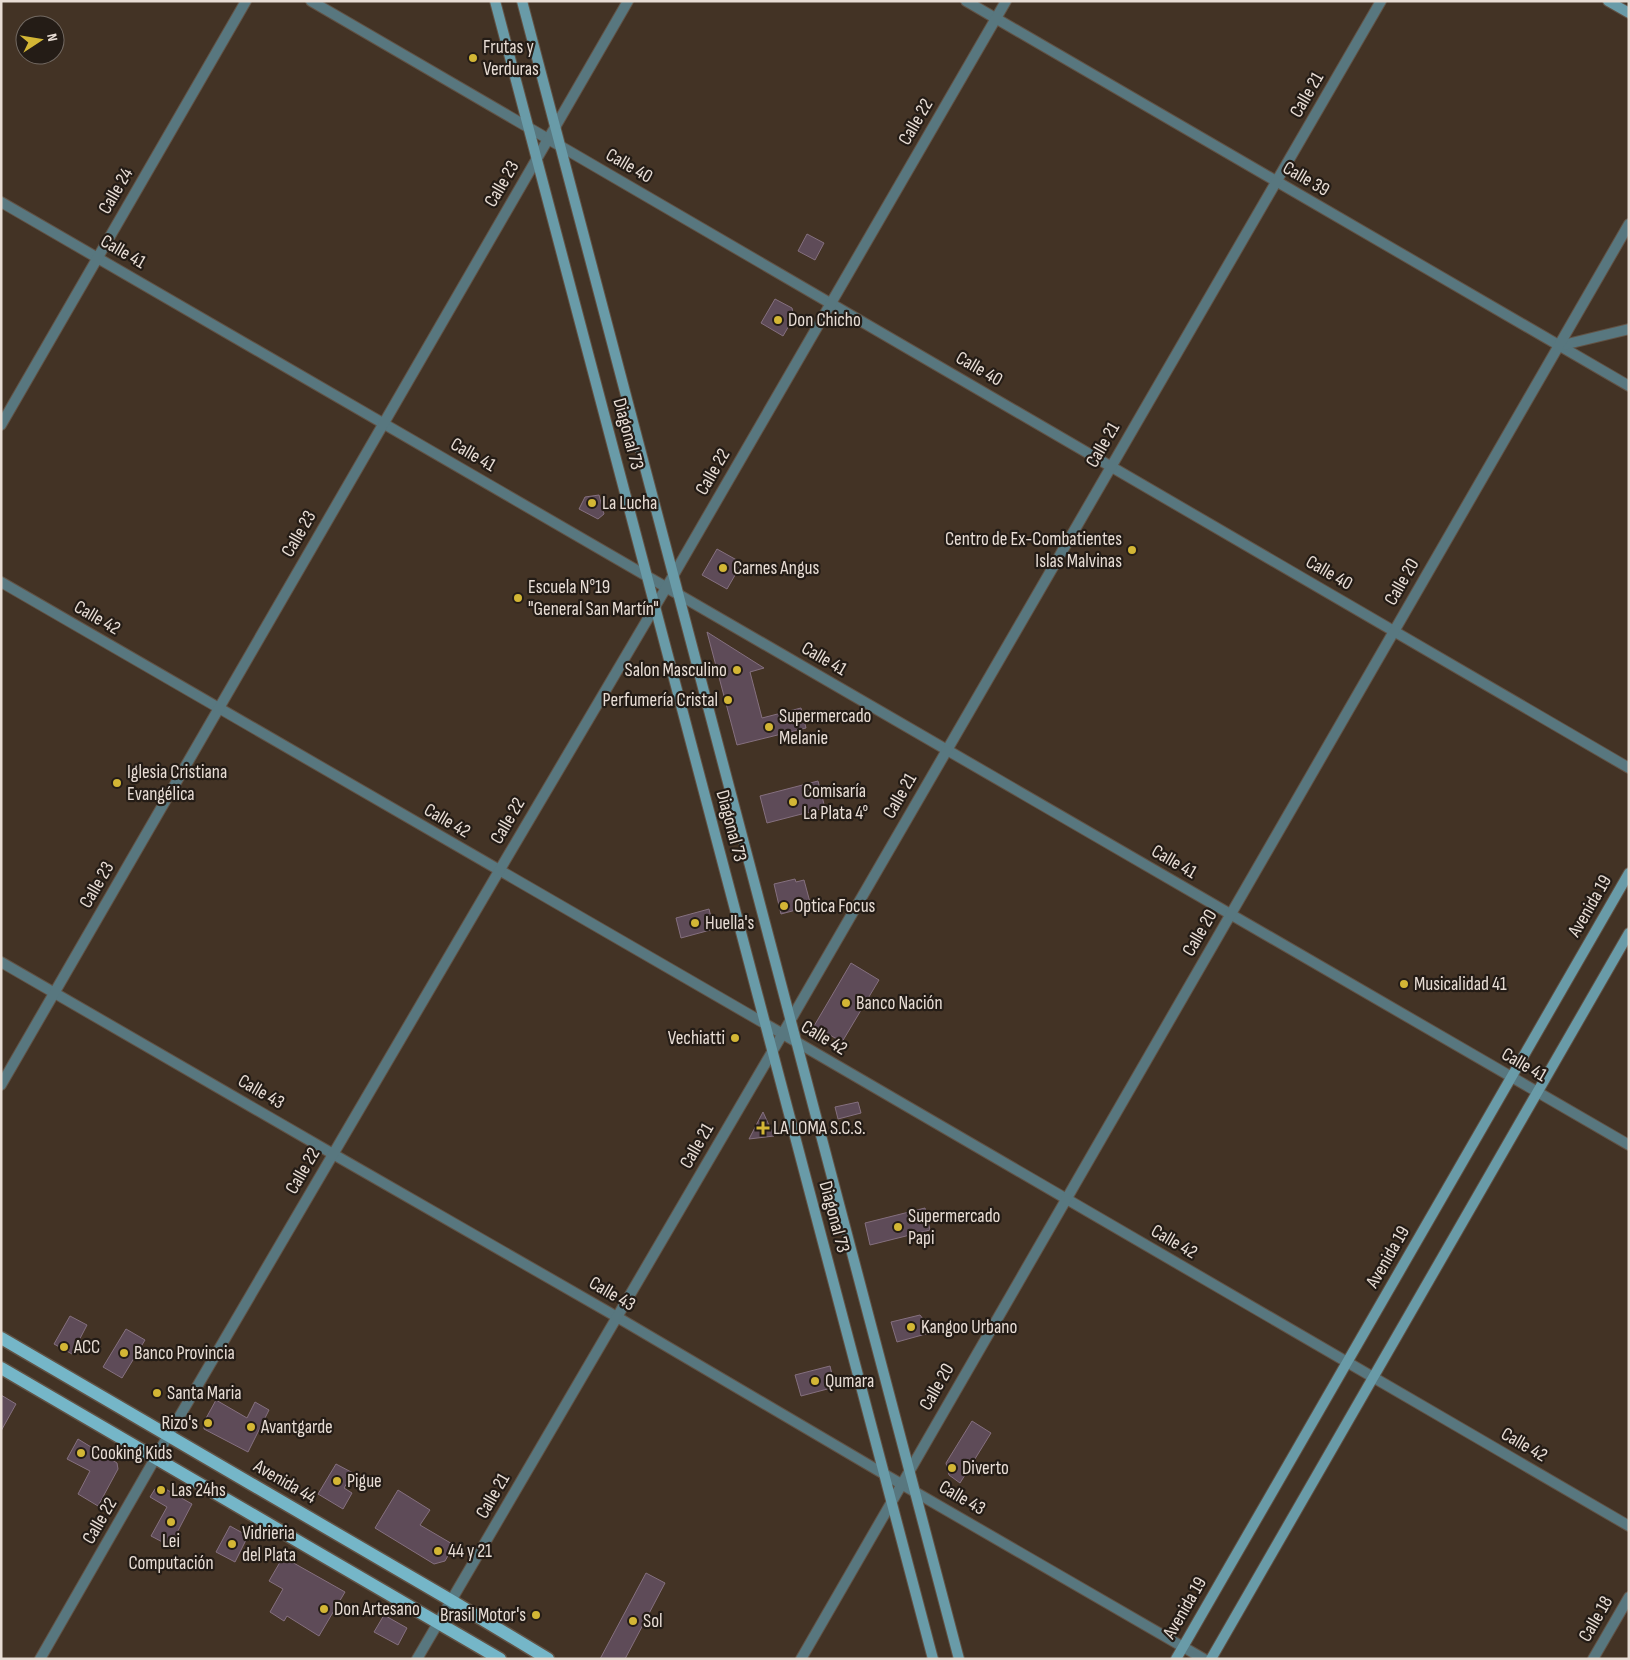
<svg xmlns="http://www.w3.org/2000/svg" width="1630" height="1660" font-family="'Sofia Sans Condensed',sans-serif">
  <style>
    .building { fill: #5e4b58; stroke: #85707f }
    .lines { fill: none; stroke-linecap: round; stroke-linejoin: round }
    .street-casing { stroke: #615245; stroke-width: 12 }
    .secondary-casing { stroke: #615245; stroke-width: 12 }
    .primary-casing { stroke: #615245; stroke-width: 15 }
    .street { stroke: #58777f; stroke-width: 10 }
    .secondary { stroke: #699ba8; stroke-width: 10 }
    .primary { stroke: #75b6c8; stroke-width: 12 }
    .poi-dot { fill: #d3b635; stroke: #241c16; stroke-width: 2 }
    .labels { text-anchor: middle; dominant-baseline: central; stroke-width: 4.5; stroke-linejoin: round; paint-order: stroke }
    .poi-label { font-size: 19px; fill: #e8ddd5; stroke: #241c16; text-anchor: start }
    .street-label { font-size: 19px; fill: #e8ddd5; stroke: #241c16 }
  </style>
  <rect width="100%" height="100%" fill="#433325"/>
  <!-- building -->
  <g class="building">
    <path d="M807,234L824,243L815,260L798,251Z"/>
    <path d="M775,299L792,308L794,317L783,336L761,323Z"/>
    <path d="M599,495L604,514L598,519L579,509L585,497Z"/>
    <path d="M717,549L742,563L727,589L702,575Z"/>
    <path d="M707,632L764,668L750,672L762,718L801,708L806,728L737,745Z"/>
    <path d="M818,781L825,808L767,823L760,796Z"/>
    <path d="M795,879L796,882L804,880L811,906L781,914L774,884Z"/>
    <path d="M709,909L714,929L681,938L676,918Z"/>
    <path d="M851,963L879,980L842,1042L814,1026Z"/>
    <path d="M858,1102L861,1113L838,1119L835,1107Z"/>
    <path d="M763,1112L774,1136L749,1139Z"/>
    <path d="M925,1208L930,1230L870,1245L865,1223Z"/>
    <path d="M920,1315L933,1332L897,1342L891,1322Z"/>
    <path d="M70,1316L87,1325L72,1354L54,1344Z"/>
    <path d="M126,1329L145,1340L122,1378L103,1367Z"/>
    <path d="M830,1366L835,1387L801,1396L795,1375Z"/>
    <path d="M1,1395L16,1404L1,1431Z"/>
    <path d="M216,1400L247,1418L255,1402L269,1410L248,1452L204,1429V1422Z"/>
    <path d="M972,1421L991,1433L960,1483L949,1475L946,1463Z"/>
    <path d="M78,1439L117,1463L118,1469L98,1506L78,1494L90,1471L67,1459Z"/>
    <path d="M336,1464L353,1473L344,1488L352,1493L343,1509L318,1494Z"/>
    <path d="M162,1487L192,1504L170,1546L151,1536L167,1507L150,1497L155,1489Z"/>
    <path d="M398,1490L430,1510L420,1525L454,1545L445,1561L434,1564L375,1528Z"/>
    <path d="M230,1526L248,1536L235,1562L216,1552Z"/>
    <path d="M283,1557L345,1592L319,1636L287,1616L284,1621L270,1612L283,1589L269,1581Z"/>
    <path d="M646,1573L665,1583L625,1659H600Z"/>
    <path d="M384,1615L407,1628L398,1645L374,1632Z"/>
  </g>
  <g class="lines">
    <!-- street casing -->
    <g class="street-casing">
      <g id="street">
        <path d="M311,1L1629,768"/>
        <path d="M966,1L1629,386"/>
        <path d="M1,202L1629,1145"/>
        <path d="M1559,346L1629,329"/>
        <path d="M1,425L246,1"/>
        <path d="M1,582L788,1037L1629,1526"/>
        <path d="M1,962L333,1154L617,1317L884,1474L1204,1659"/>
        <path d="M1,1085L628,1"/>
        <path d="M40,1659L168,1436L499,871L673,576L1006,1"/>
        <path d="M417,1659L779,1040L1381,1"/>
        <path d="M801,1659L1629,224"/>
        <path d="M1593,1659L1629,1597"/>
      </g>
    </g>
    <!-- secondary casing -->
    <g class="secondary-casing">
      <g id="secondary">
        <path d="M495,1L933,1659"/>
        <path d="M522,1L959,1659"/>
        <path d="M1608,1L1629,13"/>
        <path d="M1176,1659L1629,873"/>
        <path d="M1211,1659L1629,933"/>
      </g>
    </g>
    <!-- primary casing -->
    <g class="primary-casing">
      <g id="primary">
        <path d="M1,1338L452,1601L548,1659"/>
        <path d="M1,1368L500,1659"/>
      </g>
    </g>
    <!-- street -->
    <use href="#street" class="street"/>
    <!-- secondary -->
    <use href="#secondary" class="secondary"/>
    <!-- primary -->
    <use href="#primary" class="primary"/>
  </g>
  <!-- markers -->
  <g class="poi-dot">
    <circle cx="473" cy="58" r="5"/>
    <circle cx="778" cy="320" r="5"/>
    <circle cx="592" cy="503" r="5"/>
    <circle cx="1132" cy="550" r="5"/>
    <circle cx="723" cy="568" r="5"/>
    <circle cx="518" cy="598" r="5"/>
    <circle cx="737" cy="670" r="5"/>
    <circle cx="728" cy="700" r="5"/>
    <circle cx="769" cy="727" r="5"/>
    <circle cx="117" cy="783" r="5"/>
    <circle cx="793" cy="802" r="5"/>
    <circle cx="784" cy="906" r="5"/>
    <circle cx="695" cy="923" r="5"/>
    <circle cx="1404" cy="984" r="5"/>
    <circle cx="846" cy="1003" r="5"/>
    <circle cx="735" cy="1038" r="5"/>
    <path d="M760.5 1120.5h5v5h5v5h-5v5h-5v-5h-5v-5h5z"/>
    <circle cx="898" cy="1227" r="5"/>
    <circle cx="911" cy="1327" r="5"/>
    <circle cx="64" cy="1347" r="5"/>
    <circle cx="124" cy="1353" r="5"/>
    <circle cx="815" cy="1381" r="5"/>
    <circle cx="157" cy="1393" r="5"/>
    <circle cx="208" cy="1423" r="5"/>
    <circle cx="251" cy="1427" r="5"/>
    <circle cx="81" cy="1453" r="5"/>
    <circle cx="952" cy="1468" r="5"/>
    <circle cx="337" cy="1481" r="5"/>
    <circle cx="161" cy="1490" r="5"/>
    <circle cx="171" cy="1522" r="5"/>
    <circle cx="232" cy="1544" r="5"/>
    <circle cx="438" cy="1551" r="5"/>
    <circle cx="324" cy="1609" r="5"/>
    <circle cx="536" cy="1615" r="5"/>
    <circle cx="633" cy="1621" r="5"/>
  </g>
  <g class="labels">
    <!-- poi labels -->
    <g class="poi-label">
      <text x="483" y="47">Frutas y<tspan x="483" dy="22">Verduras</tspan></text>
      <text x="788" y="320">Don Chicho</text>
      <text x="602" y="503">La Lucha</text>
      <text x="1122" y="539" text-anchor="end">Centro de Ex-Combatientes<tspan x="1122" dy="22">Islas Malvinas</tspan></text>
      <text x="733" y="568">Carnes Angus</text>
      <text x="528" y="587">Escuela N°19<tspan x="528" dy="22">"General San Martín"</tspan></text>
      <text x="727" y="670" text-anchor="end">Salon Masculino</text>
      <text x="718" y="700" text-anchor="end">Perfumería Cristal</text>
      <text x="779" y="716">Supermercado<tspan x="779" dy="22">Melanie</tspan></text>
      <text x="127" y="772">Iglesia Cristiana<tspan x="127" dy="22">Evangélica</tspan></text>
      <text x="803" y="791">Comisaría<tspan x="803" dy="22">La Plata 4°</tspan></text>
      <text x="794" y="906">Optica Focus</text>
      <text x="705" y="923">Huella's</text>
      <text x="1414" y="984">Musicalidad 41</text>
      <text x="856" y="1003">Banco Nación</text>
      <text x="725" y="1038" text-anchor="end">Vechiatti</text>
      <text x="773" y="1128">LA LOMA S.C.S.</text>
      <text x="908" y="1216">Supermercado<tspan x="908" dy="22">Papi</tspan></text>
      <text x="921" y="1327">Kangoo Urbano</text>
      <text x="74" y="1347">ACC</text>
      <text x="134" y="1353">Banco Provincia</text>
      <text x="825" y="1381">Qumara</text>
      <text x="167" y="1393">Santa Maria</text>
      <text x="198" y="1423" text-anchor="end">Rizo's</text>
      <text x="261" y="1427">Avantgarde</text>
      <text x="91" y="1453">Cooking Kids</text>
      <text x="962" y="1468">Diverto</text>
      <text x="347" y="1481">Pigue</text>
      <text x="171" y="1490">Las 24hs</text>
      <text x="242" y="1533">Vidrieria<tspan x="242" dy="22">del Plata</tspan></text>
      <text x="171" y="1541" text-anchor="middle">Lei<tspan x="171" dy="22">Computación</tspan></text>
      <text x="448" y="1551">44 y 21</text>
      <text x="334" y="1609">Don Artesano</text>
      <text x="526" y="1615" text-anchor="end">Brasil Motor's</text>
      <text x="643" y="1621">Sol</text>
    </g>
    <!-- street labels -->
    <g class="street-label">
      <text transform="translate(1307 95) rotate(-60)">Calle 21</text>
      <text transform="translate(916 122) rotate(-60)">Calle 22</text>
      <text transform="translate(629 166) rotate(30)">Calle 40</text>
      <text transform="translate(1306 179) rotate(30)">Calle 39</text>
      <text transform="translate(502 184) rotate(-60)">Calle 23</text>
      <text transform="translate(116 191) rotate(-60)">Calle 24</text>
      <text transform="translate(123 252) rotate(30)">Calle 41</text>
      <text transform="translate(979 369) rotate(30)">Calle 40</text>
      <text transform="translate(628 434) rotate(75)">Diagonal 73</text>
      <text transform="translate(1103 445) rotate(-60)">Calle 21</text>
      <text transform="translate(473 455) rotate(30)">Calle 41</text>
      <text transform="translate(713 472) rotate(-60)">Calle 22</text>
      <text transform="translate(299 534) rotate(-60)">Calle 23</text>
      <text transform="translate(1329 573) rotate(30)">Calle 40</text>
      <text transform="translate(1402 582) rotate(-60)">Calle 20</text>
      <text transform="translate(97 618) rotate(30)">Calle 42</text>
      <text transform="translate(824 659) rotate(30)">Calle 41</text>
      <text transform="translate(900 796) rotate(-60)">Calle 21</text>
      <text transform="translate(447 821) rotate(30)">Calle 42</text>
      <text transform="translate(508 821) rotate(-60)">Calle 22</text>
      <text transform="translate(731 826) rotate(75)">Diagonal 73</text>
      <text transform="translate(1174 862) rotate(30)">Calle 41</text>
      <text transform="translate(97 885) rotate(-60)">Calle 23</text>
      <text transform="translate(1590 906) rotate(-60)">Avenida 19</text>
      <text transform="translate(1200 933) rotate(-60)">Calle 20</text>
      <text transform="translate(824 1038) rotate(31)">Calle 42</text>
      <text transform="translate(1524 1065) rotate(30)">Calle 41</text>
      <text transform="translate(261 1092) rotate(30)">Calle 43</text>
      <text transform="translate(697 1146) rotate(-60)">Calle 21</text>
      <text transform="translate(303 1171) rotate(-60)">Calle 22</text>
      <text transform="translate(834 1217) rotate(75)">Diagonal 73</text>
      <text transform="translate(1174 1242) rotate(30)">Calle 42</text>
      <text transform="translate(1388 1257) rotate(-60)">Avenida 19</text>
      <text transform="translate(612 1294) rotate(30)">Calle 43</text>
      <text transform="translate(937 1387) rotate(-60)">Calle 20</text>
      <text transform="translate(1524 1445) rotate(30)">Calle 42</text>
      <text transform="translate(285 1482) rotate(30)">Avenida 44</text>
      <text transform="translate(493 1496) rotate(-60)">Calle 21</text>
      <text transform="translate(962 1498) rotate(30)">Calle 43</text>
      <text transform="translate(100 1521) rotate(-60)">Calle 22</text>
      <text transform="translate(1185 1608) rotate(-60)">Avenida 19</text>
      <text transform="translate(1596 1619) rotate(-60)">Calle 18</text>
    </g>
  </g>
  <!-- border -->
  <rect width="1630" height="1660" fill="none" stroke="#e8ddd5" stroke-width="5"/>
  <!-- north arrow -->
  <g transform="translate(40 40) rotate(78)"><circle r="24" fill="#241c16" stroke="#726962"/>
  <path d="M0-4L9 19L0 12L-9 19Z" fill="#d3b635"/>
  <text y="-8" font-size="14" font-weight="bold" text-anchor="middle" fill="#e8ddd5">N</text>
  </g>
</svg>
